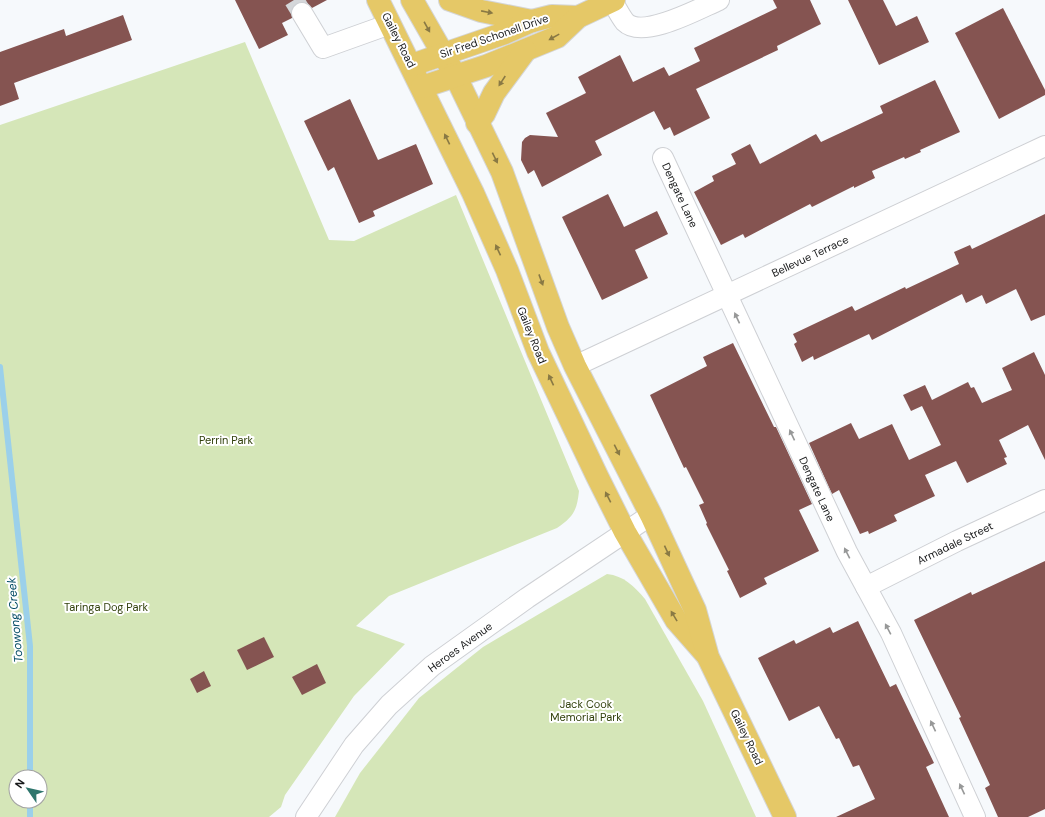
<svg xmlns="http://www.w3.org/2000/svg" width="1045" height="817" font-family="'DM Sans',sans-serif">
  <style>
    .green { fill: #d5e6b8; fill-rule: evenodd }
    .lines { fill: none; stroke-linecap: round; stroke-linejoin: round }
    .stream { stroke: #9bd0ea; stroke-width: 6 }
    .building { fill: #855451 }
    .minor-tunnel { stroke: #d5d7da; stroke-width: 20; stroke-dasharray: 20 10; stroke-linecap: butt }
    .minor-casing { stroke: #ced0d4; stroke-width: 22 }
    .major-casing { stroke: #d5d6d6; stroke-width: 24 }
    .minor { stroke: #fff; stroke-width: 20 }
    .major { stroke: #e5c867; stroke-width: 22 }
    .oneway { fill: #897944 }
    .oneway2 { fill: #979898 }
    .labels { text-anchor: middle; dominant-baseline: central; stroke-width: 4; stroke-linejoin: round; paint-order: stroke }
    .street-label { font-size: 11px; fill: #18191a; stroke: #fff }
    .park-label { font-size: 11px; fill: #31400b; stroke: #fff }
    .water-label { font-size: 12px; font-style: italic; fill: #004a64; stroke: #fff }
  </style>
  <rect width="100%" height="100%" fill="#f6f9fc"/>
  <!-- green -->
  <g class="green">
    <path d="M245,42L329,240L354,241L456,195L579,491C577,511 573,517 557,528L389,596L356,626L405,644L354,696L285,795L281,807L269,817H0V125ZM16,777H40V801H16Z"/>
    <path d="M607,574C624,576 634,586 645,599L703,701L756,817H335L360,773L419,698L483,647Z"/>
  </g>
  <g class="lines">
    <!-- stream -->
    <g class="stream">
      <path d="M0,367L30,646V777"/>
      <path d="M30,817V801"/>
    </g>
  </g>
  <!-- building -->
  <g class="building">
    <path d="M235,0H327L312,8L307,3L301,2L296,3L292,8V18L282,23L288,35L259,49Z"/>
    <path d="M773,0H810L821,24L777,46L778,50L696,89L710,118L674,136L670,127L664,130L654,111L595,141L602,155L542,187L534,170L528,174L521,160L522,142L525,138L530,135L558,137L546,113L586,93L578,77L620,55L633,82L664,67L669,76L700,61L694,48L777,8Z"/>
    <path d="M848,0H883L896,26L917,16L929,42L879,65Z"/>
    <path d="M1003,8L1045,90V95L999,119L955,33Z"/>
    <path d="M123,15L132,40L14,83L19,99L0,106V52L64,29L66,36Z"/>
    <path d="M935,80L960,132L920,150L921,152L905,159L904,157L872,171L875,178L854,188V186L812,207L810,204L745,238L743,234L721,245L694,192L714,181L712,176L736,164L731,154L750,144L760,164L816,134L821,142L883,113L880,106Z"/>
    <path d="M350,99L378,160L416,144L433,184L373,211L375,216L359,223L334,167L328,171L304,121Z"/>
    <path d="M608,194L624,227L657,211L668,234L635,250L648,278L602,300L562,217Z"/>
    <path d="M1045,214V315L1031,321L1016,289L986,304L982,295L966,303L962,294L872,340L869,334L814,360L813,356L802,362L794,344L797,342L793,334L852,306L855,311L905,287L906,289L959,264L954,252L970,245L972,249Z"/>
    <path d="M733,343L774,427H776L812,504L799,510L819,551L764,578L767,584L740,598L727,571L729,570L706,524L707,523L699,505L704,503L686,467L684,468L650,395L707,366L703,357Z"/>
    <path d="M1034,352L1045,375V460L1028,425L999,440L1007,457L1004,458L1007,464L967,483L956,461L925,475L935,496L894,515L897,521L869,534L868,531L860,534L839,490L832,494L809,443L851,423L859,439L892,424L909,460L941,445L922,406L911,411L903,395L925,385L932,400L968,382L971,388L974,387L982,403L1012,390L1002,368Z"/>
    <path d="M1045,561V809L1028,817H998L985,788L990,785L959,718L961,717L914,620L971,592L972,595Z"/>
    <path d="M858,621L890,687L896,684L934,763L926,767L949,817H836L875,799L859,765L853,767L839,738L836,739L819,706L789,721L758,658L794,640L796,644L830,627L833,633Z"/>
    <path d="M264,637L274,657L247,670L237,650Z"/>
    <path d="M317,664L326,683L302,695L292,677Z"/>
    <path d="M204,671L211,686L197,693L190,679Z"/>
  </g>
  <g class="lines">
    <!-- minor-tunnel -->
    <path class="minor-tunnel" d="M294,0L302,13"/>
    <!-- minor casing -->
    <g class="minor-casing">
      <g id="minor">
        <path d="M612,1C616,7 620,16 625,22C643,40 700,8 719,0"/>
        <path d="M302,13L323,48L390,24"/>
        <path d="M663,158L847,552L891,633L975,817"/>
        <path d="M575,366L1045,146"/>
        <path d="M866,587L957,541L1045,500"/>
        <path d="M306,817L354,745L389,705L432,666L527,598L651,515"/>
      </g>
    </g>
    <!-- major casing -->
    <g class="major-casing">
      <g id="major">
        <path d="M378,0L473,193L507,270L538,352L597,476L625,532L676,620L705,653"/>
        <path d="M412,0L455,75L502,172L558,327L575,366L651,515L695,610L708,657L785,817"/>
        <path d="M450,0L481,11L532,21"/>
        <path d="M412,65L505,33L532,21L552,16L578,17"/>
        <path d="M422,87L486,66L557,37L578,17L614,0"/>
        <path d="M477,123L484,114L494,93L525,51"/>
      </g>
    </g>
    <!-- minor -->
    <use href="#minor" class="minor"/>
    <!-- major -->
    <use href="#major" class="major"/>
  </g>
  <!-- one-way arrows -->
  <defs><path id="oneway-solid" d="M-6-.8H1V-3.2L6.5 0L1 3.2V.8H-6Z"/></defs>
  <g class="oneway">
    <use href="#oneway-solid" transform="translate(487 12) rotate(11)"/>
    <use href="#oneway-solid" transform="translate(427 27) rotate(61)"/>
    <use href="#oneway-solid" transform="translate(554 37) rotate(151)"/>
    <use href="#oneway-solid" transform="translate(502 81) rotate(123)"/>
    <use href="#oneway-solid" transform="translate(447 139) rotate(-116)"/>
    <use href="#oneway-solid" transform="translate(495 158) rotate(64)"/>
    <use href="#oneway-solid" transform="translate(498 250) rotate(-115)"/>
    <use href="#oneway-solid" transform="translate(541 280) rotate(70)"/>
    <use href="#oneway-solid" transform="translate(551 380) rotate(-115)"/>
    <use href="#oneway-solid" transform="translate(617 450) rotate(63)"/>
    <use href="#oneway-solid" transform="translate(608 497) rotate(-117)"/>
    <use href="#oneway-solid" transform="translate(667 551) rotate(65)"/>
    <use href="#oneway-solid" transform="translate(674 616) rotate(-121)"/>
  </g>
  <g class="oneway2">
    <use href="#oneway-solid" transform="translate(737 318) rotate(-115)"/>
    <use href="#oneway-solid" transform="translate(792 435) rotate(-115)"/>
    <use href="#oneway-solid" transform="translate(847 553) rotate(-117)"/>
    <use href="#oneway-solid" transform="translate(888 629) rotate(-118)"/>
    <use href="#oneway-solid" transform="translate(933 726) rotate(-115)"/>
    <use href="#oneway-solid" transform="translate(962 789) rotate(-115)"/>
  </g>
  <g class="labels">
    <!-- street labels -->
    <g class="street-label">
      <text transform="translate(494 36) rotate(-19)">Sir Fred Schonell Drive</text>
      <text transform="translate(399 40) rotate(63)">Gailey Road</text>
      <text transform="translate(680 195) rotate(65)">Dengate Lane</text>
      <text transform="translate(810 256) rotate(-25)">Bellevue Terrace</text>
      <text transform="translate(532 335) rotate(68)">Gailey Road</text>
      <text transform="translate(817 489) rotate(65)">Dengate Lane</text>
      <text transform="translate(955 543) rotate(-26)">Armadale Street</text>
      <text transform="translate(460 647) rotate(-36)">Heroes Avenue</text>
      <text transform="translate(747 737) rotate(64)">Gailey Road</text>
    </g>
    <!-- park labels -->
    <g class="park-label">
      <text x="226" y="440">Perrin Park</text>
      <text x="106" y="607">Taringa Dog Park</text>
      <text x="586" y="704">Jack Cook<tspan x="586" dy="13">Memorial Park</tspan></text>
    </g>
    <!-- water labels -->
    <g class="water-label">
      <text transform="translate(15 620) rotate(-95)">Toowong Creek</text>
    </g>
  </g>
  <!-- north arrow -->
  <g transform="translate(28 789) rotate(304)"><circle r="19" fill="#ffffff" stroke="#a3a3a3"/>
  <path d="M0-3L7 15L0 10L-7 15Z" fill="#2e756c"/>
  <text y="-6" font-size="11" font-weight="bold" text-anchor="middle" fill="#18191a">N</text>
  </g>
</svg>
